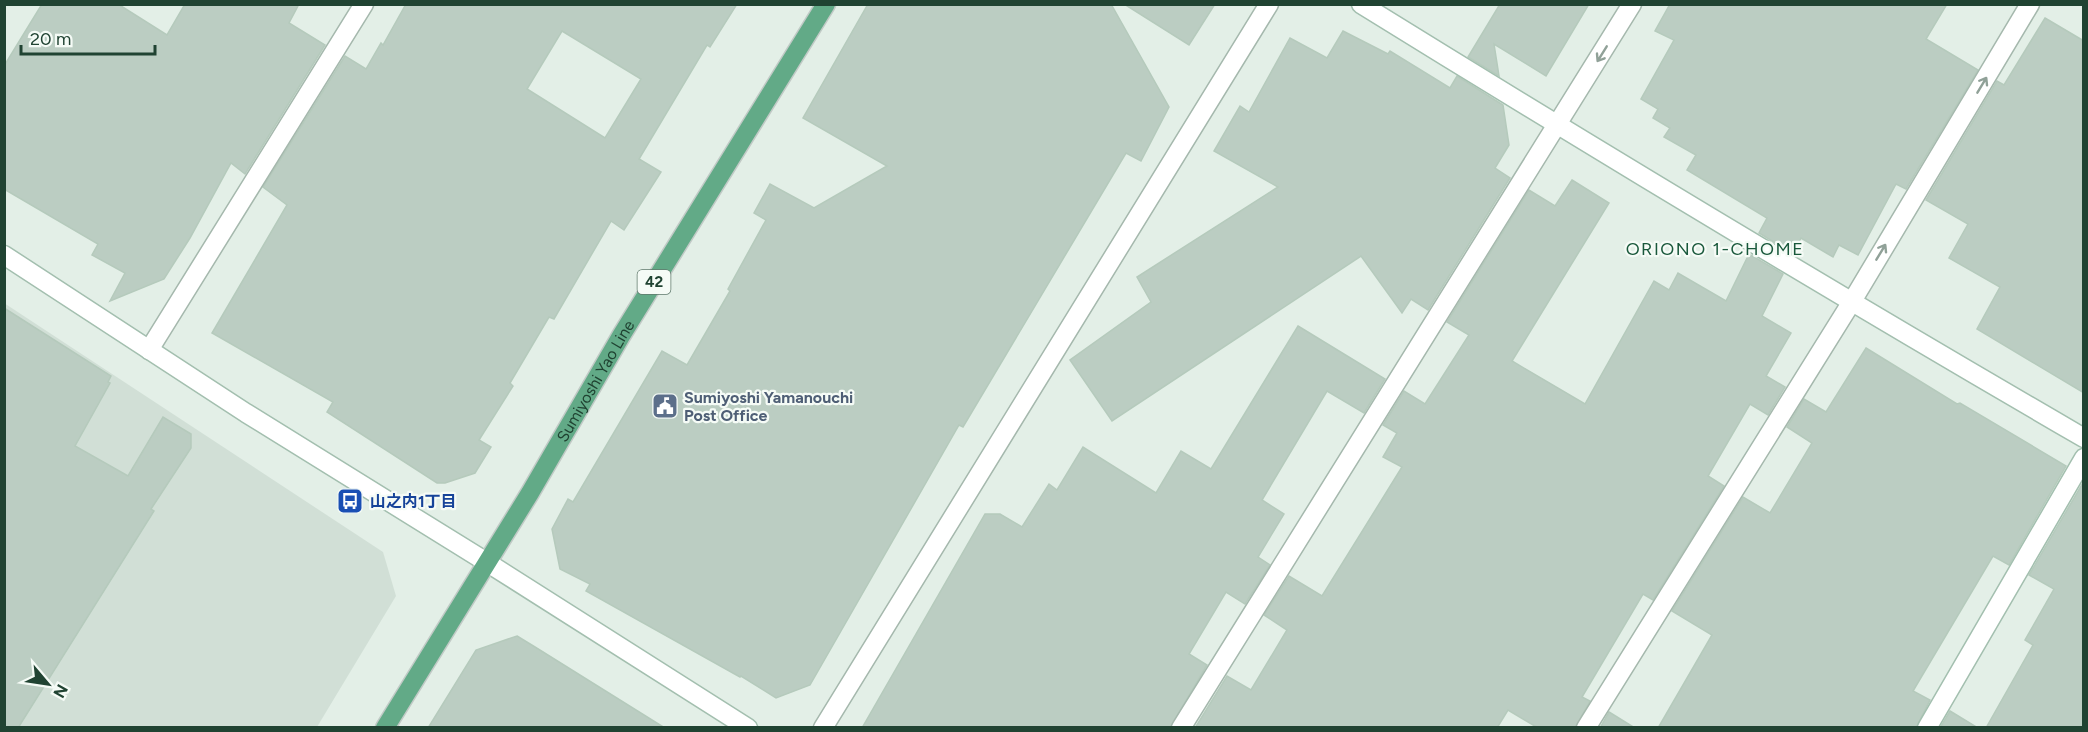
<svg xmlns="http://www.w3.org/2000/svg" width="2088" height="732" font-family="Figtree,'Noto Sans JP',sans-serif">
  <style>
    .built { fill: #d1dfd6 }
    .building { fill: #bbcdc2; stroke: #b5cabc; stroke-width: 1.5; fill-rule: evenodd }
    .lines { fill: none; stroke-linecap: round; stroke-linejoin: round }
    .street-casing { stroke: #a5b8ad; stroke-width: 21 }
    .secondary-casing { stroke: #a3bfaf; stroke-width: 21 }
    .primary-casing { stroke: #c1cac6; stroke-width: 21 }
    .street { stroke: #fff; stroke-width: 18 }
    .secondary { stroke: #fff; stroke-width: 18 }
    .primary { stroke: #62aa87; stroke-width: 18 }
    .oneway { stroke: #90a198 }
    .labels { text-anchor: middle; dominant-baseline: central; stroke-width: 4.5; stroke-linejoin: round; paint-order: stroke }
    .shield { fill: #f5fbf6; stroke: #607a6d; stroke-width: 1.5 }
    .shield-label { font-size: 15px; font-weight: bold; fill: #204332 }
    .street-label { font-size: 16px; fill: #204332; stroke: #f5fbf6 }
    .service-label { font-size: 16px; font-weight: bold; fill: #4e5e75; stroke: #f5fbf6; text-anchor: start }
    .transit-label { font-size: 16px; font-weight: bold; fill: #164399; stroke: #f5fbf6; text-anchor: start }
    .neighbourhood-label { font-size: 18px; letter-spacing: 1.5px; fill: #19583b; stroke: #f5fbf6 }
  </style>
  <rect width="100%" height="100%" fill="#e3efe7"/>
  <!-- built -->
  <path class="built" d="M4,303L383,552L396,596L317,727H5Z"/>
  <!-- building -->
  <g class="building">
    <path d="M42,4H118L167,35L185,4H299L289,23L325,45L245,174L231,163L190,238L164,279L110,301L125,273L92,255L98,244L4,189V66Z"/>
    <path d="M406,4H737L710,47L707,45L639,159L661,172L624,230L611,221L554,319L549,317L510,383L513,386L479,440L491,447L475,473L445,483H437L327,412L333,402L212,333L287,205L263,187L345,56L366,69L381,43L383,45ZM562,31L641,79L605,138L527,89Z"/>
    <path d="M868,4H1111L1169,107L1141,161L1126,153L963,427L959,425L810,685L776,698L741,676L740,677L586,591L590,584L560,569L552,529L568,499L573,502L662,351L687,365L730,291L728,289L766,220L754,213L770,184L814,208L887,166L803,118Z"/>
    <path d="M1124,4H1215L1189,45Z"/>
    <path d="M1500,4H1589L1546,76L1494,44L1499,76L1468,57Z"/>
    <path d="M1670,4H1947L1926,39L1978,70L1906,189L1896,184L1858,255L1839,245L1833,257L1801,238L1793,254L1759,233L1767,218L1687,170L1696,155L1664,137L1670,128L1653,118L1658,109L1641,99L1674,40L1655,31Z"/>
    <path d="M2045,18L2084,41V393L1977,329L2000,287L1949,258L1968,224L1926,200L1997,81L2004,85Z"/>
    <path d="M1343,31L1388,54L1390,51L1450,88L1457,76L1503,105L1509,145L1495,168L1510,178L1428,310L1411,299L1402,313L1361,256L1112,421L1070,360L1151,302L1137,277L1278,187L1214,151L1240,106L1249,112L1290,38L1327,58Z"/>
    <path d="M1572,180L1609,203L1512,361L1585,404L1654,281L1669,290L1678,273L1726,301L1749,254L1783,274L1762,316L1791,333L1766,376L1785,387L1768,415L1750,404L1708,476L1724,486L1653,600L1643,594L1582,697L1590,701L1575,728H1538L1508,710L1497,728H1195L1227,676L1251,690L1287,630L1264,615L1289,576L1322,596L1402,467L1383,457L1397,433L1383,425L1404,391L1425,404L1469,335L1447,322L1529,190L1555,206Z"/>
    <path d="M4,308L111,376L108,382L110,383L75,446L128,476L163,417L191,434V448L151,509L154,511L18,728H4Z"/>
    <path d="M1298,326L1385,379L1364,413L1327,391L1262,500L1284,514L1258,557L1270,565L1245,604L1226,592L1189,654L1207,665L1170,728H862L985,514H1000L1022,527L1049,484L1057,490L1083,447L1156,493L1181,451L1211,469Z"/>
    <path d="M1866,348L1957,404L1960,403L2066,466L2009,565L1993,556L1913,691L1930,700L1916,728H1658L1712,635L1672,611L1743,497L1770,513L1812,443L1787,427L1804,399L1826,412Z"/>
    <path d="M2084,481V728H1986L2033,645L2025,640L2054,589L2029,575Z"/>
    <path d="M517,636L535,647L665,728H428L476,650Z"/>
    <path d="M1950,711L1978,728H1940Z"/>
    <path d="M1609,712L1635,728H1600Z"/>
  </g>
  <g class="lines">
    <!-- street casing -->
    <g class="street-casing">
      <g id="street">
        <path d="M149,350L364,4"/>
        <path d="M823,728L1269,4"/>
        <path d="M1181,728L1632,4"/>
        <path d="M1586,728L1851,303L2030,4"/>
      </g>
    </g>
    <!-- secondary casing -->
    <g class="secondary-casing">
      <g id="secondary">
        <path d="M1361,4C1600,152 1841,297 2084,438"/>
        <path d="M4,255L246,413L488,563L748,728"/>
        <path d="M1927,728L2084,458"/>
      </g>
    </g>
    <!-- primary casing -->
    <g class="primary-casing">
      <g id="primary">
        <path id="s1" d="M385,728L530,493L621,336L826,4"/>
      </g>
    </g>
    <!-- street -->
    <use href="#street" class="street"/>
    <!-- secondary -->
    <use href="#secondary" class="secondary"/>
    <!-- primary -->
    <use href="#primary" class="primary"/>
  </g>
  <!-- one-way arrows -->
  <defs><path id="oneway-shaft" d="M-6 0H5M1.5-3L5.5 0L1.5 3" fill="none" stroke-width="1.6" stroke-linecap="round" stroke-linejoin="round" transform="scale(1.5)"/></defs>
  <g class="oneway">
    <use href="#oneway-shaft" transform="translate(1602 54) rotate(122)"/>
    <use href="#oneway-shaft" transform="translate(1982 85) rotate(-59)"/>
    <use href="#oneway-shaft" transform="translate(1881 252) rotate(-59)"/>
  </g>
  <!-- icons -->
  <defs>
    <g id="civic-square" transform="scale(1.35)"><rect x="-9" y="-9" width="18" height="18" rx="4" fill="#5c6f8a" stroke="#f5fbf6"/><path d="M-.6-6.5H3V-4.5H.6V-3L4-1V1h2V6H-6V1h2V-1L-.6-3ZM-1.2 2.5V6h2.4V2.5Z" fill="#fff"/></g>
    <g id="bus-square" transform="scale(1.35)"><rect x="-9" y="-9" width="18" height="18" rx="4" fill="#1a4fb4" stroke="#f5fbf6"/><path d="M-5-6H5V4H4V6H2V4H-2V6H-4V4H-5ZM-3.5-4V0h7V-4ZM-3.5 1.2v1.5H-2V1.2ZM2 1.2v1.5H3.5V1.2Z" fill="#fff"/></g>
  </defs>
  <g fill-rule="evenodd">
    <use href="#civic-square" x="665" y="406"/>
    <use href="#bus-square" x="350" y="501"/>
  </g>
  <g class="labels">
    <!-- shield labels -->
    <rect class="shield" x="637.5" y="270" width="33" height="24" rx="4.5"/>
    <g class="shield-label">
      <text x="654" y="282">42</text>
    </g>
    <!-- street labels -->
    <g class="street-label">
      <text stroke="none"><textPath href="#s1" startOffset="406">Sumiyoshi Yao Line</textPath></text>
    </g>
    <!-- service labels -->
    <g class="service-label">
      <text x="684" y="397">Sumiyoshi Yamanouchi<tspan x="684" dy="18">Post Office</tspan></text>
    </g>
    <!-- transit labels -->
    <g class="transit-label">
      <text x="370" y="501">山之内1丁目</text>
    </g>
    <!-- neighbourhood labels -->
    <g class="neighbourhood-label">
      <text x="1715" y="249">ORIONO 1-CHOME</text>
    </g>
  </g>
  <!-- border -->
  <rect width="2088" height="732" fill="none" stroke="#204332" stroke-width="12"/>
  <!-- north arrow -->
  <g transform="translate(48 684) rotate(119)" stroke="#f5fbf6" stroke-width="4.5" paint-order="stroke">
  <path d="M0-4.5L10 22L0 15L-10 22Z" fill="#204332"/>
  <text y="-9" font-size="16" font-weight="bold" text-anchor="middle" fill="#204332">N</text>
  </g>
  <!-- scale -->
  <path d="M21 45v9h134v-9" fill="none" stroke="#204332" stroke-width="3"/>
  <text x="30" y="45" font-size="18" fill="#204332" stroke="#f5fbf6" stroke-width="4.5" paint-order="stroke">20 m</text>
</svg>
